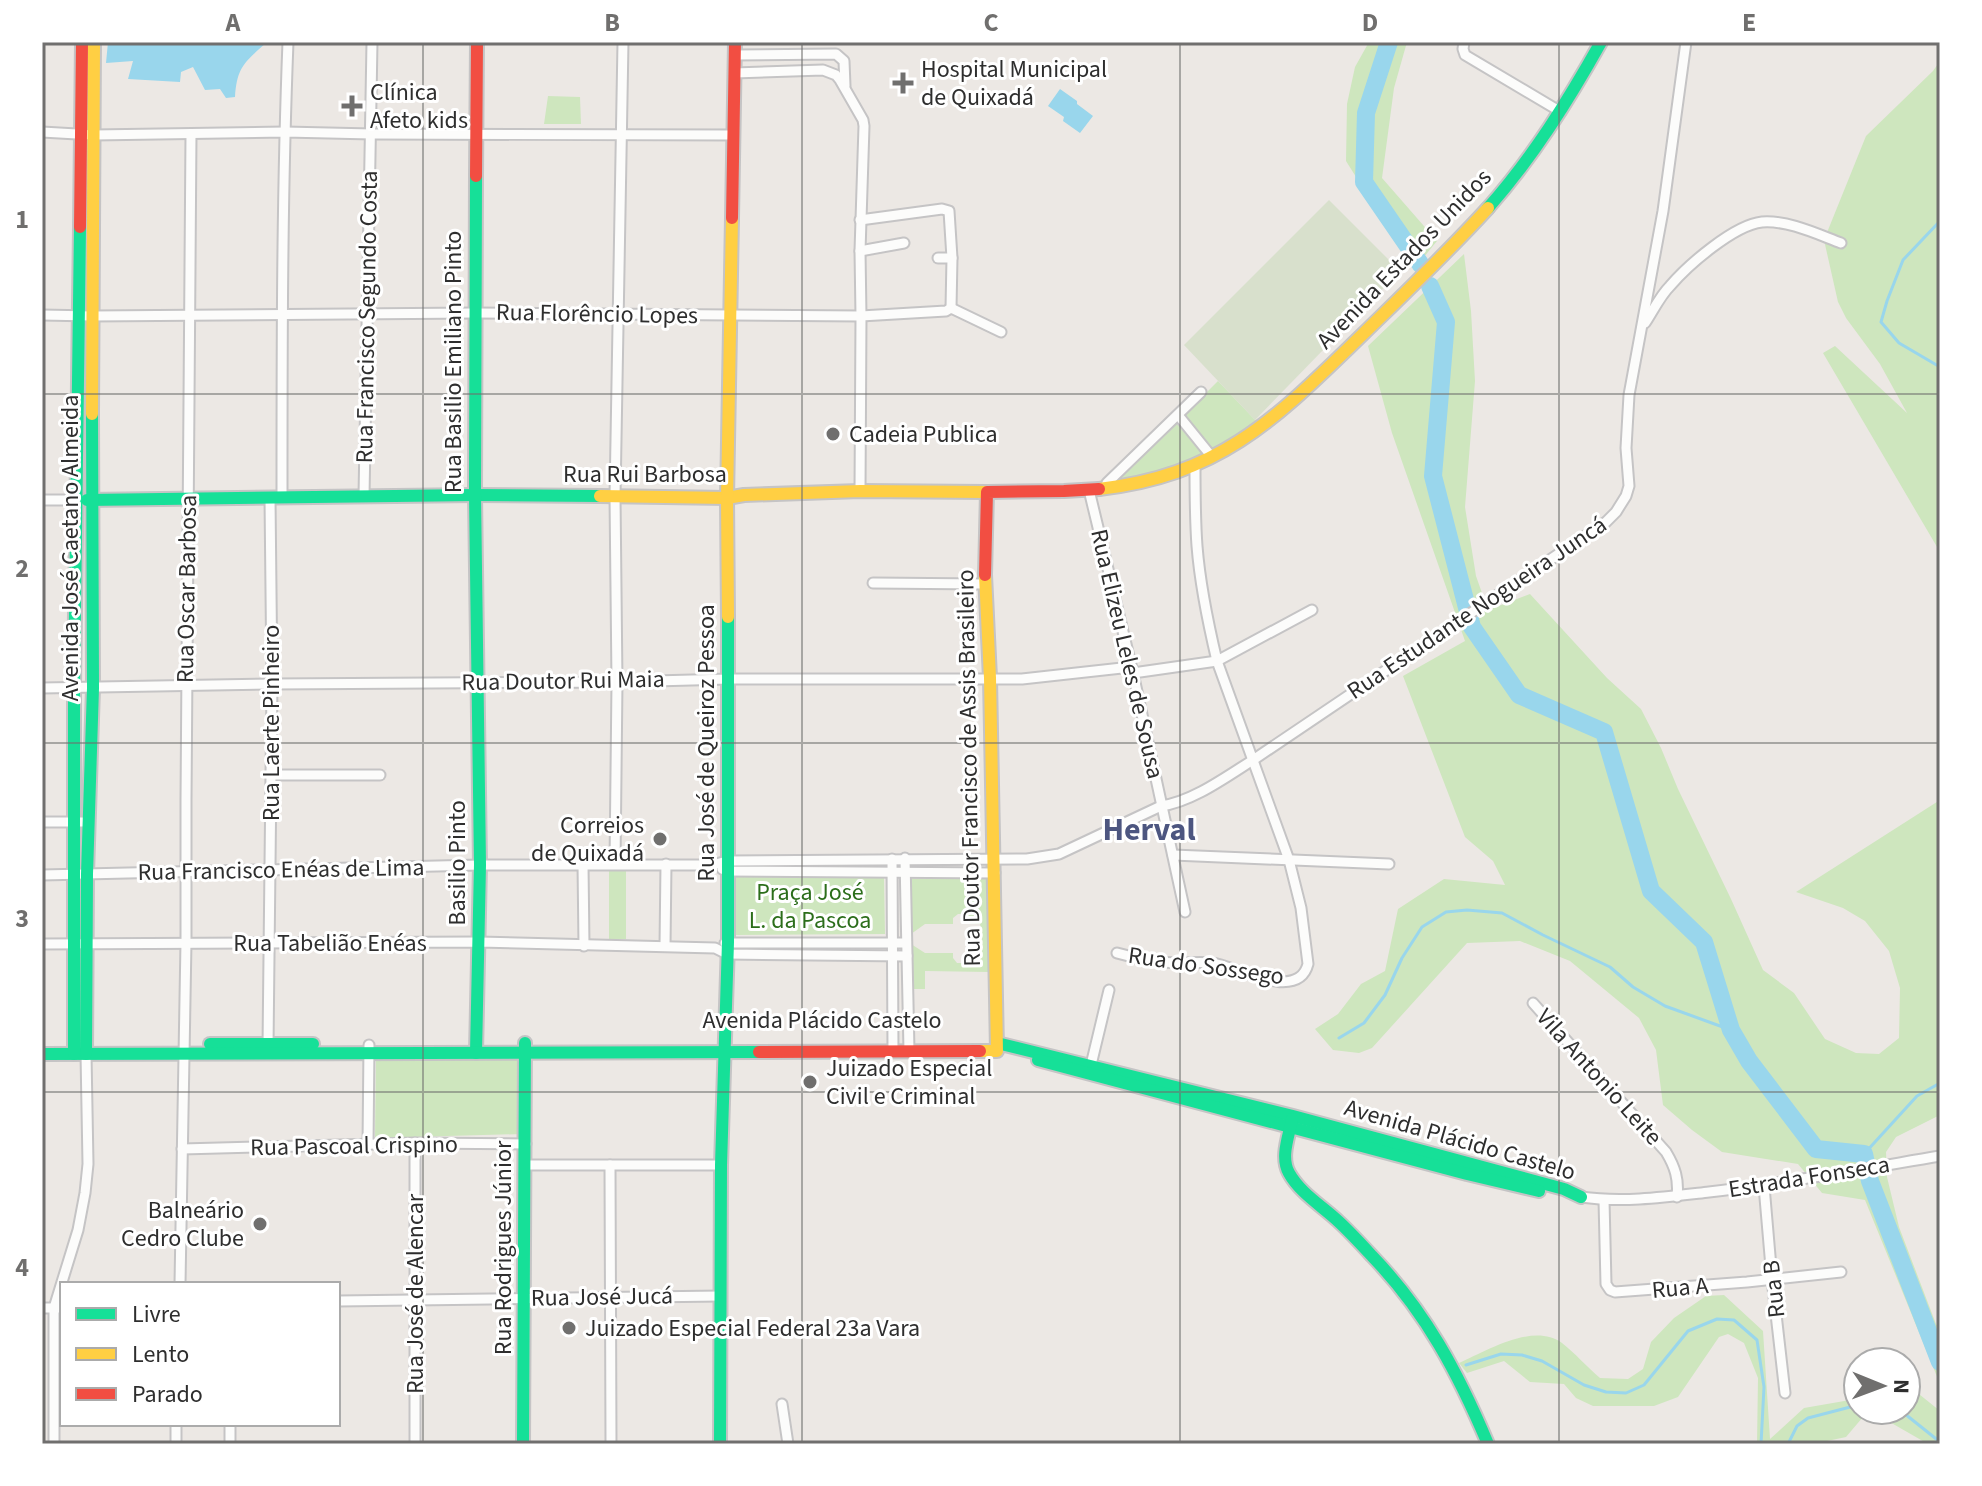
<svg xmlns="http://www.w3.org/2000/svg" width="1982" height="1486" font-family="'Source Sans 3',sans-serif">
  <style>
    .green { fill: #cee6be }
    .cemetery { fill: #d8e0cc }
    .water { fill: #99d6ec }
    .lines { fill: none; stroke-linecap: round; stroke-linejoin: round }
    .stream { stroke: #99d6ec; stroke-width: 3 }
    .river { stroke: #99d6ec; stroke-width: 18 }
    .street-casing { stroke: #c5c4c5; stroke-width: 13 }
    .fast-casing { stroke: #c5c4c5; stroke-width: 16 }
    .slow-casing { stroke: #c5c4c5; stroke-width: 16 }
    .jam-casing { stroke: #c5c4c5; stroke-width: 16 }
    .street { stroke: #fcfcfb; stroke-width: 9 }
    .fast { stroke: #16e098; stroke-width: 12 }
    .slow { stroke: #ffcf43; stroke-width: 12 }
    .jam { stroke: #f24e42; stroke-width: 12 }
    .grid { fill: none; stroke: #706f6e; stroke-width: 2; stroke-opacity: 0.55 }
    .poi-dot { fill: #706f6e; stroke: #fff; stroke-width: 3 }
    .labels { text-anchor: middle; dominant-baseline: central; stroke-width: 6; stroke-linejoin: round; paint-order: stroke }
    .poi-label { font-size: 24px; fill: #2e2e2e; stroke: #fff; text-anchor: start }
    .street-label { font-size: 24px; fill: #2e2e2e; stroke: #fff }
    .park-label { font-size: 24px; fill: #2c6e1b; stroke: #fff }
    .district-label { font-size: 32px; font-weight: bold; fill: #4d5680; stroke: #fff }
    .neatline { fill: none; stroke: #706f6e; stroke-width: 3 }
    .grid-label { font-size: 26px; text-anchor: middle; font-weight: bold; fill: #706f6e }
  </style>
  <rect width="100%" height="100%" fill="#ece8e4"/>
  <!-- green -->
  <g class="green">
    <path d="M1369,42H1407L1394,88L1382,178L1437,241L1414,269L1346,161L1347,104L1355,67Z"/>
    <path d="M1940,61V552L1823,353L1835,346L1907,413L1880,364L1846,318L1838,302L1824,240L1866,136L1933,71Z"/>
    <path d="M548,96L580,97L581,124H544Z"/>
    <path d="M1464,254L1471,311L1475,381L1465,507L1476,576L1488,610L1530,594L1607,678L1641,709L1661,748L1678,789L1731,899L1763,970L1794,993L1825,1039L1856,1053L1879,1054L1899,1038L1900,988L1889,951L1865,921L1843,908L1796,892L1940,800V1115L1896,1137L1886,1152L1887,1177L1899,1227L1936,1324L1940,1329V1384L1865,1200L1822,1193L1798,1164L1722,1152L1692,1130L1663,1105L1656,1050L1639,1018L1570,961L1520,941L1467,943L1372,1048L1359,1053L1333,1050L1315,1029L1338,1014L1361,984L1385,971L1398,909L1444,879L1505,885L1493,861L1465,837L1403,676L1465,641L1392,433L1368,346Z"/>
    <path d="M1218,381L1258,423L1213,452L1183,416Z"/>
    <path d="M1177,424L1203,455L1155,474L1119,480Z"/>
    <rect x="609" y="867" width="17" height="72"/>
    <path d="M735,877H884L885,934L736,935Z"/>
    <path d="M910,879H989V972L925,971V989H912L911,944L925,953H953V958L957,963H966L970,958V953L980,952L982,933L980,924H970V918L966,914H958L953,918V924H925L911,934Z"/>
    <path d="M522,1057V1134L375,1138L376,1058Z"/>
    <path d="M1724,1295L1763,1331L1770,1439L1804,1408L1850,1400L1858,1394V1410H1906V1387L1914,1390L1940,1411V1444H1928L1881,1417H1863L1846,1437L1813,1444H1757L1758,1378L1744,1343L1728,1334L1719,1337L1678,1397L1654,1406H1593L1576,1398L1564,1384L1530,1382L1504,1361L1467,1373L1459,1363C1487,1351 1533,1322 1562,1343C1575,1353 1587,1367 1600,1378L1628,1379L1643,1369L1651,1342L1674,1318L1706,1296Z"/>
  </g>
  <!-- cemetery -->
  <path class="cemetery" d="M1329,200L1400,271L1255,420L1184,345Z"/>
  <!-- water -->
  <g class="water">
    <path d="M108,42H267C245,62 237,66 235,97L226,98L220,89L205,90L193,67L181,72L180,82L128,79L133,61L106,63Z"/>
    <path d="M1060,89L1077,101V104L1093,116L1080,133L1063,121L1064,117L1048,106Z"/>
  </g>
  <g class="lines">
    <!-- stream -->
    <g class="stream">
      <path d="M1940,221L1903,260L1887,301L1881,322L1899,343L1940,367"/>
      <path d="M1339,1038L1364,1023L1385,995L1402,958L1422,927L1446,912L1467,910L1502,913L1543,935L1610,967L1633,987L1665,1006L1731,1030"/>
      <path d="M1864,1154L1917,1096L1940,1083"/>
      <path d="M1466,1365L1501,1354L1522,1355L1542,1361L1584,1385L1606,1392L1626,1393L1644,1385L1688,1331L1717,1319L1734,1320L1757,1340L1764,1387L1761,1444"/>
      <path d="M1900,1410L1940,1442"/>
      <path d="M1788,1444L1797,1426L1808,1418L1858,1405"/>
    </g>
    <!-- river -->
    <g class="river">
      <path d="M1389,42L1366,113L1364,182L1421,265"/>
      <path d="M1430,286L1446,322L1433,476L1472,627L1519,695L1604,732L1651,891L1704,942L1731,1030L1749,1061L1816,1149L1864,1154L1870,1181L1940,1362"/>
    </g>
    <!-- street casing -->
    <g class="street-casing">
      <g id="street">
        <path d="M1464,42L1463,49L1465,55L1561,112"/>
        <path d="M735,55L836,54L844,61L845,86"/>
        <path d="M734,73L823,70L836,75L840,80L863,120L864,126L860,251L861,316L860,491"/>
        <path d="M42,132L94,135L285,132L372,134L734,135"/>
        <path d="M860,220L942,209L949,211L952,258L951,308"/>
        <path d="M860,251L904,243"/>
        <path d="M938,258H952"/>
        <path d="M42,315L92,316L475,313L861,316L946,311L951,308L1001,332"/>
        <path d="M1645,323C1653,311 1660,296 1670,286C1688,265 1734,225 1762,222C1788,220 1817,234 1841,243"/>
        <path d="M1178,415L1212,457"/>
        <path d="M1105,488L1107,483L1201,392"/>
        <path d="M1089,490L1133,673L1185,912"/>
        <path d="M282,497C282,346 282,194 288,42"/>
        <path d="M364,497L372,42"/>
        <path d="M42,500H78"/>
        <path d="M873,583L985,584"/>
        <path d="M1133,673L1217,661L1312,610"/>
        <path d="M42,688L272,684L617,682L729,679H1022L1131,667"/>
        <path d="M271,775H380"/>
        <path d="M42,822H82"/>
        <path d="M1173,855L1389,864"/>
        <path d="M905,858L909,1051"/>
        <path d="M892,859L893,1051"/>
        <path d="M583,864L584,946"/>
        <path d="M615,864L617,682L615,496L623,42"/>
        <path d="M722,869L727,871L995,873"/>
        <path d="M42,875L480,865H712L727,861L1027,859L1059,854L1161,806C1192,802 1226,777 1253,760L1606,522L1616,512L1626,496L1629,486L1626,448L1629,395L1663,211L1686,42"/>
        <path d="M725,943H906"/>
        <path d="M42,944L479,942L715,948L727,954L907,956"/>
        <path d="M665,946L666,864"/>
        <path d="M1117,953C1138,959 1158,963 1180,963C1190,963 1201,962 1212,963C1235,966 1298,1003 1308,964L1301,908L1289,860L1217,661C1208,623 1200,585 1197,546C1195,519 1195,492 1195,465"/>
        <path d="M1533,1003L1666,1152C1675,1167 1679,1179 1677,1197"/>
        <path d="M268,1047L272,684L270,498"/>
        <path d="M1091,1065L1109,990"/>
        <path d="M415,1143V1444"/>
        <path d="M368,1145L369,1045"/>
        <path d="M182,1149L415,1143L526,1144"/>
        <path d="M525,1165H721"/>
        <path d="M610,1165L611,1444"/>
        <path d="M1764,1186L1772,1279L1785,1393"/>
        <path d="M1581,1197C1624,1203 1666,1197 1709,1192C1787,1183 1863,1169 1940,1156"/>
        <path d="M1604,1200L1606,1284L1610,1290L1615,1292L1747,1282L1841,1272"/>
        <path d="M180,1284L186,942V801L191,134"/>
        <path d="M338,1301L721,1296"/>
        <path d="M42,1308H62"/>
        <path d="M782,1404L788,1444"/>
        <path d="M54,1444V1308L78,1230L85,1193L88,1164L86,1054"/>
        <path d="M176,1444V1424"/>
        <path d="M230,1444V1427"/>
      </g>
    </g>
    <!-- fast casing -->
    <g class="fast-casing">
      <g id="fast">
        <path d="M1488,208C1533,157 1568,101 1601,42"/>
        <path d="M87,500L475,495L600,496"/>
        <path d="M997,1043L1293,1116L1564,1189L1581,1197"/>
        <path d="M210,1044H313"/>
        <path d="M476,1053L480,865L475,495L476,176"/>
        <path d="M42,1054L759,1052"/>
        <path d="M74,1054V688L80,227"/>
        <path d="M86,1054L87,874L93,688L92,414"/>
        <path d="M1038,1060L1467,1174L1539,1191"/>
        <path d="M1292,1119C1289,1136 1280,1157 1289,1173C1300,1193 1322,1206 1338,1221C1350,1232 1361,1244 1372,1256C1426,1312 1458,1373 1488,1444"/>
        <path d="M523,1444L525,1043"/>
        <path d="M720,1444L721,1165L728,942V617"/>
      </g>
    </g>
    <!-- slow casing -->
    <g class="slow-casing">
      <g id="slow">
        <path d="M92,414L94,42"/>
        <path d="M1099,489C1223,475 1278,416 1363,334C1405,293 1448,252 1488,208"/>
        <path d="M600,496L727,498L744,495L860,491L987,492"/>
        <path d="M728,617L727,498L732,218"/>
        <path d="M980,1051H997L990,678L985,575"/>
      </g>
    </g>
    <!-- jam casing -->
    <g class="jam-casing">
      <g id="jam">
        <path d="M476,176L477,42"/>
        <path d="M732,218L735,42"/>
        <path d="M80,227L82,42"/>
        <path d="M985,575L987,492L1064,491L1099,489"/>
        <path d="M759,1052L980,1051"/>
      </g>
    </g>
    <!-- street -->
    <use href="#street" class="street"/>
    <!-- fast -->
    <use href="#fast" class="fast"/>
    <!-- slow -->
    <use href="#slow" class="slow"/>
    <!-- jam -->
    <use href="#jam" class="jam"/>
  </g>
  <!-- grid -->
  <path class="grid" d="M423,42V1444M802,42V1444M1180,42V1444M1559,42V1444M42,394H1940M42,743H1940M42,1092H1940"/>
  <!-- markers -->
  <g class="poi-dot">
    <path d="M899 71h8v8h8v8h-8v8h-8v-8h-8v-8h8z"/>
    <path d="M348 94h8v8h8v8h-8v8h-8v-8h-8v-8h8z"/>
    <circle cx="833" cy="434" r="8"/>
    <circle cx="660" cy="839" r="8"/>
    <circle cx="810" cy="1082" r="8"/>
    <circle cx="260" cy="1224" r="8"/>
    <circle cx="569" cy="1328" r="8"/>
  </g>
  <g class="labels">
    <!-- poi labels -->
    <g class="poi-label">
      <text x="921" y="69">Hospital Municipal<tspan x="921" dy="28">de Quixadá</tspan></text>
      <text x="370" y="92">Clínica<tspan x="370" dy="28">Afeto kids</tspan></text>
      <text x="849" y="434">Cadeia Publica</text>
      <text x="644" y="825" text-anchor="end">Correios<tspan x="644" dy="28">de Quixadá</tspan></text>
      <text x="826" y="1068">Juizado Especial<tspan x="826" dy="28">Civil e Criminal</tspan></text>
      <text x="244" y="1210" text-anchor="end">Balneário<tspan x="244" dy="28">Cedro Clube</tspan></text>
      <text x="585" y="1328">Juizado Especial Federal 23a Vara</text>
    </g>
    <!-- street labels -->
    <g class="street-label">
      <text transform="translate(1404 259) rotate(-46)">Avenida Estados Unidos</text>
      <text transform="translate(597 314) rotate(1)">Rua Florêncio Lopes</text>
      <text transform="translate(367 317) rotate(-89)">Rua Francisco Segundo Costa</text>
      <text transform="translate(453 362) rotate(-90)">Rua Basilio Emiliano Pinto</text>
      <text x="645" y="474">Rua Rui Barbosa</text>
      <text transform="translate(70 548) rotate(-90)">Avenida José Caetano Almeida</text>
      <text transform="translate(187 589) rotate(-89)">Rua Oscar Barbosa</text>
      <text transform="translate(1477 608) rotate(-34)">Rua Estudante Nogueira Juncá</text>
      <text transform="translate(1127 654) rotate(77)">Rua Elizeu Leles de Sousa</text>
      <text transform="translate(563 681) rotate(-1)">Rua Doutor Rui Maia</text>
      <text transform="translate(271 723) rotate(-90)">Rua Laerte Pinheiro</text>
      <text transform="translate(706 743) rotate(-90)">Rua José de Queiroz Pessoa</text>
      <text transform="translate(969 768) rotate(-91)">Rua Doutor Francisco de Assis Brasileiro</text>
      <text transform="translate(457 863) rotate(-90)">Basilio Pinto</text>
      <text transform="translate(281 870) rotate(-1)">Rua Francisco Enéas de Lima</text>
      <text x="330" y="943">Rua Tabelião Enéas</text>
      <text transform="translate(1206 966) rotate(8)">Rua do Sossego</text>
      <text x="822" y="1020">Avenida Plácido Castelo</text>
      <text transform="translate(1599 1077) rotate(48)">Vila Antonio Leite</text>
      <text transform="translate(1460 1140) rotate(16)">Avenida Plácido Castelo</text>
      <text transform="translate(354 1146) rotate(-1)">Rua Pascoal Crispino</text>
      <text transform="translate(1809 1177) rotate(-9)">Estrada Fonseca</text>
      <text transform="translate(503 1248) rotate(-90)">Rua Rodrigues Júnior</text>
      <text transform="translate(1680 1288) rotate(-5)">Rua A</text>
      <text transform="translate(1774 1289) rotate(-96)">Rua B</text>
      <text transform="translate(415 1294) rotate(-90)">Rua José de Alencar</text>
      <text transform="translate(602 1297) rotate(-1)">Rua José Jucá</text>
    </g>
    <!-- park labels -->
    <g class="park-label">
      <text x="810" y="892">Praça José<tspan x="810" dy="28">L. da Pascoa</tspan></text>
    </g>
    <!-- district labels -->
    <g class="district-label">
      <text x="1149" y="830">Herval</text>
    </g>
  </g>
  <!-- border -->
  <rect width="1982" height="1486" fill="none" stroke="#ffffff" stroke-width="88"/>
  <!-- legend -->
  <rect x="60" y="1282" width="280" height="144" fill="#ffffff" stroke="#ababab" stroke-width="2"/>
  <rect x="76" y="1308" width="40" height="12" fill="#16e098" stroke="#ababab" stroke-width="2"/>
  <text x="132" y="1322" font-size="24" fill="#2e2e2e">Livre</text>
  <rect x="76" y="1348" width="40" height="12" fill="#ffcf43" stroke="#ababab" stroke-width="2"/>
  <text x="132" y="1362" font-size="24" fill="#2e2e2e">Lento</text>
  <rect x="76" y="1388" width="40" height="12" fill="#f24e42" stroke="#ababab" stroke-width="2"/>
  <text x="132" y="1402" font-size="24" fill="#2e2e2e">Parado</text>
  <!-- north arrow -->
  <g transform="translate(1882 1386) rotate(91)"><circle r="38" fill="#ffffff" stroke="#ababab" stroke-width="2"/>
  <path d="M0-6L14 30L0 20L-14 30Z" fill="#706f6e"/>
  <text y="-12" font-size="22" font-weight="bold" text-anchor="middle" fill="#2e2e2e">N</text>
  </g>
  <rect x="44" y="44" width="1894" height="1398" class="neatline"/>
  <g class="grid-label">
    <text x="233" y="31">A</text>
    <text x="612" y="31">B</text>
    <text x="991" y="31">C</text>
    <text x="1370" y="31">D</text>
    <text x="1749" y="31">E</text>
    <text x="22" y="228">1</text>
    <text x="22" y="577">2</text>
    <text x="22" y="927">3</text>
    <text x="22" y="1276">4</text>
  </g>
</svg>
